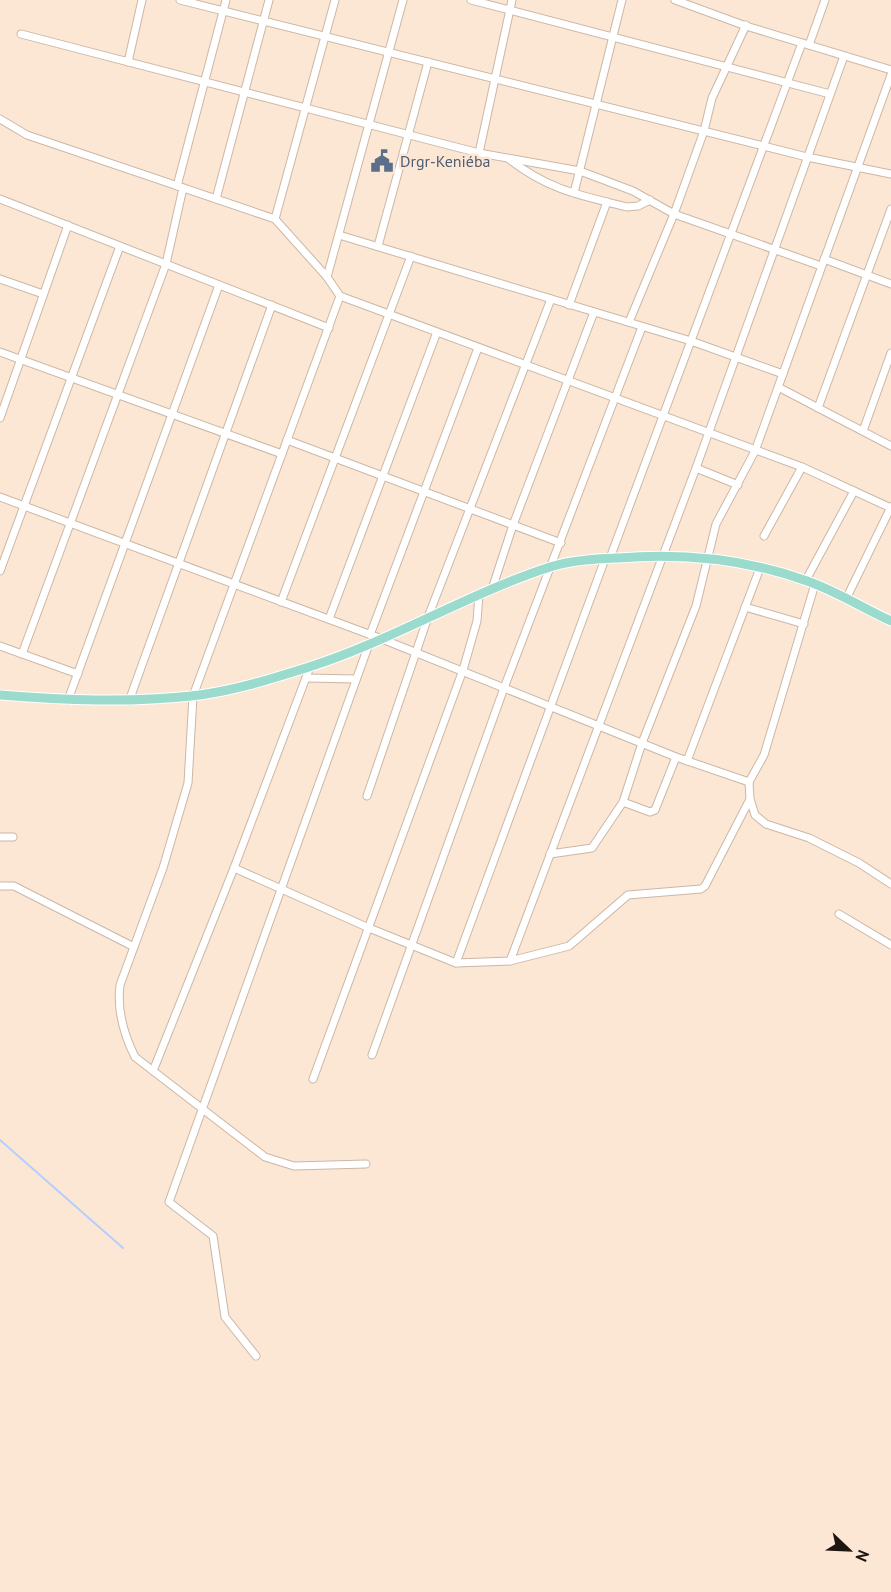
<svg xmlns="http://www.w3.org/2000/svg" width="891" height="1592" font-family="'PT Sans',sans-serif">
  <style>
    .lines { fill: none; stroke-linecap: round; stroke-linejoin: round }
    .stream { stroke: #b4ceff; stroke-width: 2 }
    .minor-casing { stroke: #ccb7a6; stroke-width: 9 }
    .major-casing { stroke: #fff; stroke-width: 11 }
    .minor { stroke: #fff; stroke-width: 7 }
    .major { stroke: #9adbcd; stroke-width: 9 }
    .labels { text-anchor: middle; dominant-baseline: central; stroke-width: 5; stroke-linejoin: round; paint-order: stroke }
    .service-label { font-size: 16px; fill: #4e5e75; stroke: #fce6d4; text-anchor: start }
  </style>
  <rect width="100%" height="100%" fill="#fce6d4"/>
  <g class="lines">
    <!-- stream -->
    <path class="stream" d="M0,1140L123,1248"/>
    <!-- minor casing -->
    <g class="minor-casing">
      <g id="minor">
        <path d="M180,0L807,157L891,174"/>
        <path d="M471,0L830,94"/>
        <path d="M675,0L746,26L891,70"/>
        <path d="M21,34L479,153L580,171L633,191L674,214L821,266"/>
        <path d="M809,45L825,0"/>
        <path d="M128,62L142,0"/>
        <path d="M0,119L27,135L275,219L327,277L340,296L802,467L891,508"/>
        <path d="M479,153L512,0"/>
        <path d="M509,159C549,190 579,195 627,207L638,206L650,200"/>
        <path d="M177,186L226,0"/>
        <path d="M574,193L622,0"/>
        <path d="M0,199L329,328"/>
        <path d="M216,199L269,0"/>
        <path d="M275,219L335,0"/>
        <path d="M339,235L691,341L783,374"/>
        <path d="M378,246L428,62"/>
        <path d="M824,259L891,284"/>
        <path d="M327,277L403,0"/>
        <path d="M0,279L43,294"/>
        <path d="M340,296L193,696L188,783L163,868L120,985C117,1009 124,1035 135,1057L265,1157L294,1166L366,1164"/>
        <path d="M569,305L607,202"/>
        <path d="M629,322L674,214L704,131L712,98L746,25"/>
        <path d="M0,352L282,454"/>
        <path d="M780,388L891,446"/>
        <path d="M818,408L891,209"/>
        <path d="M0,418L68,225"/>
        <path d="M863,431L891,353"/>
        <path d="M287,440L561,543"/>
        <path d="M696,468L738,485"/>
        <path d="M0,497L382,639L676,757L749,782"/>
        <path d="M764,536L802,467"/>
        <path d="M610,558L802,43"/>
        <path d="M0,571L120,246"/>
        <path d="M806,580L854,491"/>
        <path d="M815,584L764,755L749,782L750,799L755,815L766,824L809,838L859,863L891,884"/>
        <path d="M492,589L513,525L594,312"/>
        <path d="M846,599L891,507"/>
        <path d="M281,602L411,256"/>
        <path d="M745,607L804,624"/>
        <path d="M329,619L437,332"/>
        <path d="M370,635L478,348"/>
        <path d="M0,646L78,674"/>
        <path d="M22,654L166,264L183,188"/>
        <path d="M306,678L356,679"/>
        <path d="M68,700L219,285"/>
        <path d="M129,701L272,305"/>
        <path d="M687,761L760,568"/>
        <path d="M367,796L428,617L551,299"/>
        <path d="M623,802L650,812L655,810L676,757"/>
        <path d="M0,837H13"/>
        <path d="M550,854L592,848L623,802L642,743L696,606L716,524L755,451L891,75"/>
        <path d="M234,868L369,928L456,963L510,961L569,946L628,895L701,889L705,886L750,799"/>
        <path d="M0,886H14L134,947"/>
        <path d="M839,914L891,945"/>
        <path d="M510,961L696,468L844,56"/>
        <path d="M456,963L605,559"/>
        <path d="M372,1055L504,688L642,327"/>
        <path d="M153,1071L234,868L310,667"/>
        <path d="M313,1079L463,670L477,621L479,594"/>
        <path d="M256,1356L225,1317L213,1236L169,1202L369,644"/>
      </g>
    </g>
    <!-- major casing -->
    <g class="major-casing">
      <path id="major" d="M0,695C64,700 127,703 191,696C230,692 271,679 309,667C391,641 467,594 550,567C571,560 597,559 619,558C683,553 746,559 807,581C836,591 863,608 891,621"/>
    </g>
    <!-- minor -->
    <use href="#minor" class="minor"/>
    <!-- major -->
    <use href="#major" class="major"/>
  </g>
  <!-- icons -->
  <defs>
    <g id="civic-bare" transform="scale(1.8)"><path d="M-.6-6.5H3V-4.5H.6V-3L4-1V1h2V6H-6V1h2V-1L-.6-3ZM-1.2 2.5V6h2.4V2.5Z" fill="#5c6f8a" stroke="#fce6d4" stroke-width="2.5" paint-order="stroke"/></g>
  </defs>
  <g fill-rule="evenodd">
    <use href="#civic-bare" x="382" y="161"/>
  </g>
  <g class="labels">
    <!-- service labels -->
    <g class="service-label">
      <text x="400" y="161">Drgr-Keniéba</text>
    </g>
  </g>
  <!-- north arrow -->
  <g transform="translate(849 1550) rotate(113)" stroke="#fce6d4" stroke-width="4.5" paint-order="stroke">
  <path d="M0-4.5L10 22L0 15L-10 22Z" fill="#1d150f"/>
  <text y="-9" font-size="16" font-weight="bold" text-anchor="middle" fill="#1d150f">N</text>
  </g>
</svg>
